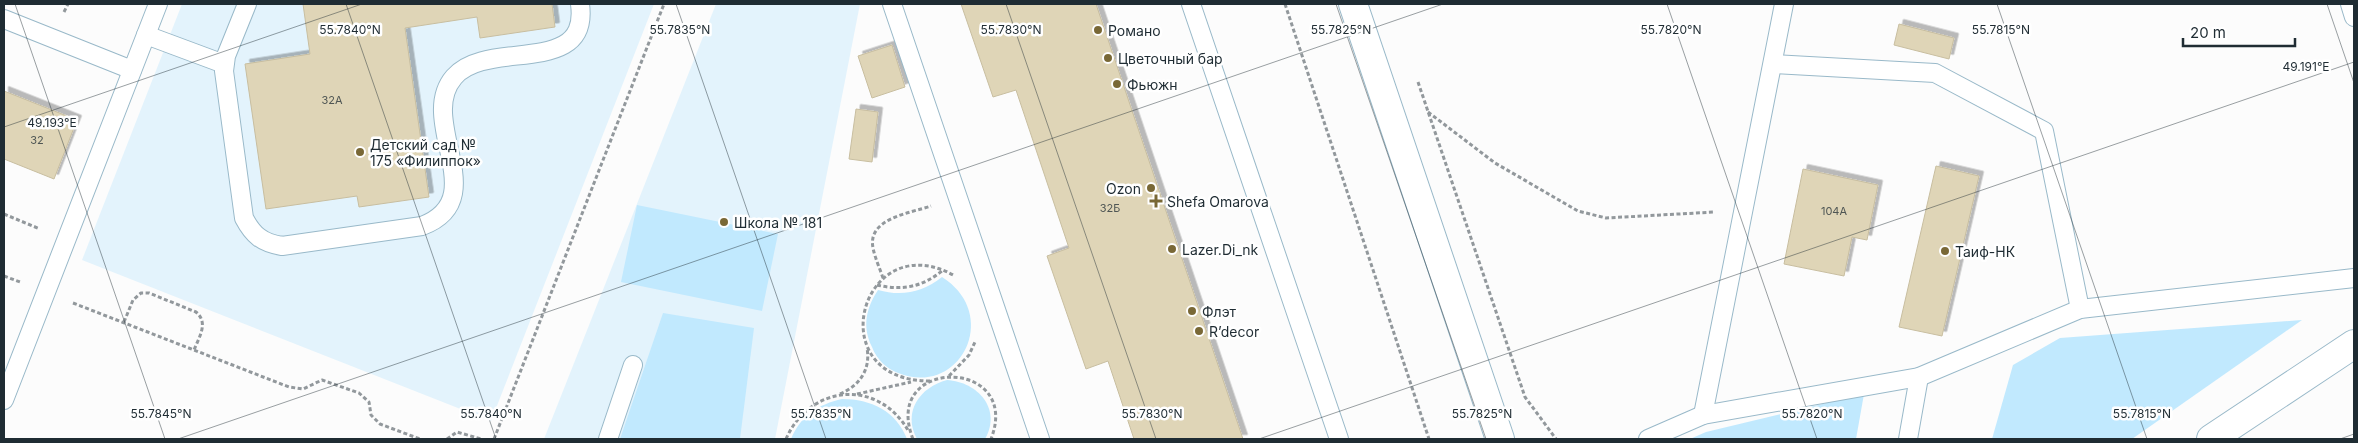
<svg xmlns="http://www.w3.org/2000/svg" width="2358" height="443" font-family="Inter,sans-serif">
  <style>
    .built { fill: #e3f3fc }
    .green { fill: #c1e9fe }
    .building { fill: #dfd5b7; stroke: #c8bea0; filter: url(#shadow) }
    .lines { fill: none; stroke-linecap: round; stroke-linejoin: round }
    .lane-casing { stroke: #99b9c9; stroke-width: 20 }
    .secondary-casing { stroke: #99b9c9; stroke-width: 30 }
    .path { stroke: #92989c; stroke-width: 3; stroke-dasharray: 4 2.5; stroke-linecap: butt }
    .lane { stroke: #fff; stroke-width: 18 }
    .secondary { stroke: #fff; stroke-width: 28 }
    .ticks { fill: none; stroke: #1f2c33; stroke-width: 1; stroke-opacity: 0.45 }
    .poi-dot { fill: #796836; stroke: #fff; stroke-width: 2 }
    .labels { text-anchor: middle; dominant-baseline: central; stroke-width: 5; stroke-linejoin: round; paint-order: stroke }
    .number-label { font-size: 11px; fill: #4f5654 }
    .poi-label { font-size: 14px; fill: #1f2c33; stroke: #fff; text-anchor: start }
    .ticks-label { font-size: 12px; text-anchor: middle; fill: #1f2c33; stroke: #fff; stroke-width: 5; stroke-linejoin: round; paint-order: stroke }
  </style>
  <defs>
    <filter id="shadow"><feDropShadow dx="4.5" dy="-4.5" stdDeviation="0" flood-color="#0004"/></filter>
  </defs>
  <rect width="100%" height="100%" fill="#fcfcfc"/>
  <!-- built -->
  <g class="built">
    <path d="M182,4H654L491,421L82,260Z"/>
    <path d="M716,4H860L775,439H544Z"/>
  </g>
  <!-- green -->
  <g class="green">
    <path d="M637,205L778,234L762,311L621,282Z"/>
    <path d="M942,277C1002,315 960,398 898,373C886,368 877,360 872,347C862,327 866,308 878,290C902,297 923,292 942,277Z"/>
    <path d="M663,313L754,328L740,439H620Z"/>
    <path d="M2302,320L2132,439H1992L2013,365L2060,338Z"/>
    <path d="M947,380C978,382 1002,409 985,439H917C902,412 920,387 947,380Z"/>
    <path d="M1864,394L1856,439H1690L1706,432Z"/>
    <path d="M842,399C871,399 896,411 907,439H791C800,416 819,404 842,399Z"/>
  </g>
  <!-- building -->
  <g class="building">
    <path d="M303,4H552L555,27L480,38L477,17L405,28L429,197L359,207L357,196L266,209L245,64L310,54Z"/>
    <path d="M961,4H1096L1243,439H1134L1108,361L1086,369L1047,256L1069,248L1016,90L993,97Z"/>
    <path d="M1899,24L1954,38L1949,59L1894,45Z"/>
    <path d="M892,45L905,87L872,98L858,56Z"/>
    <path d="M4,91L77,120L54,179L4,159Z"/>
    <path d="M856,109L878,112L872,162L849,159Z"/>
    <path d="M1936,166L1979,176L1942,336L1899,327Z"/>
    <path d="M1803,169L1878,185L1867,240L1852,237L1844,276L1784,264Z"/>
  </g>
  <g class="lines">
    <!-- lane casing -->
    <g class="lane-casing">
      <g id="lane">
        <path d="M247,4L226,56L224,71L244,218C253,235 262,243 282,246L422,226C494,199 416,121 454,77C487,38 590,78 580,4"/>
        <path d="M892,4L1040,439"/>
        <path d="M1191,4L1339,439"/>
        <path d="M2350,4L2354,17"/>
        <path d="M4,19L132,70"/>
        <path d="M146,35L224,64"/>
        <path d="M1773,64L1935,73L2044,131L2080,309"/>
        <path d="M4,400L158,4"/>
        <path d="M1703,415L1784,4"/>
        <path d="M608,439L633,365"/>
        <path d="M1648,439L1703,415L1919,377L2080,309L2354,278"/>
        <path d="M1908,439L1919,377"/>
      </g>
    </g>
    <!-- secondary casing -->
    <g class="secondary-casing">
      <g id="secondary">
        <path d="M1353,4L1500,439"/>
        <path d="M2211,439L2354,344"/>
      </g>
    </g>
    <!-- path -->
    <g class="path">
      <path d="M1285,4L1429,439"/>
      <path d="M64,12L68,4"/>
      <path d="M1418,82L1525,397L1556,439"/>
      <path d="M1428,112L1495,163L1578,211L1606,218L1715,212"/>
      <path d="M4,214L40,229"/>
      <path d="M4,276L20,282"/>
      <path d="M883,278C880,269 875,258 873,248C867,218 911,213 931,206"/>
      <path d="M877,285C902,291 923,287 943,270"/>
      <path d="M73,303L289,387L303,389L322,380L359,393L369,402L371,415L380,424L420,439"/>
      <path d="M124,322L133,300L141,293H149L196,312C209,323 199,337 194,350"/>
      <path d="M949,376L969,355L975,342"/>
      <path d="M930,381C817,381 862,223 955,276"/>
      <path d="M840,394C859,386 871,370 867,348"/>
      <path d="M857,394L911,382"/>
      <path d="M447,439L457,432L481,439"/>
      <path d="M494,439L664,4"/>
      <path d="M786,439C810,384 879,378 909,432"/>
      <path d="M913,439C880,356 1023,357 991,439"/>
    </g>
    <!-- lane -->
    <use href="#lane" class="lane"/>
    <!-- secondary -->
    <use href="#secondary" class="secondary"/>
  </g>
  <!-- ticks -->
  <path class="ticks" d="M15,4L165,439M346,4L496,439M676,4L826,439M1006,4L1156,439M1336,4L1486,439M1667,4L1817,439M1997,4L2147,439M2327,4L2354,83M4,127L362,4M178,439L1443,4M1259,439L2354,62M2340,439L2354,434"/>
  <!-- markers -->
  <g class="poi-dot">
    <circle cx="1098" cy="30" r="5"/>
    <circle cx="1108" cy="58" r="5"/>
    <circle cx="1117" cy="84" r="5"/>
    <circle cx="360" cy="152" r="5"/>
    <circle cx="1151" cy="188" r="5"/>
    <path d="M1153.5 193.5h5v5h5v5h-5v5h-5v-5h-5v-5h5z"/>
    <circle cx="724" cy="222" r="5"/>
    <circle cx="1172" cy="249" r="5"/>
    <circle cx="1945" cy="251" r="5"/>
    <circle cx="1192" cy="311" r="5"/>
    <circle cx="1199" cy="331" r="5"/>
  </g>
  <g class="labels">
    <!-- number labels -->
    <g class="number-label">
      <text x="332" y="100">32А</text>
      <text x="37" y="140">32</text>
      <text x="1110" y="208">32Б</text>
      <text x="1834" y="211">104А</text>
    </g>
    <!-- poi labels -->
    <g class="poi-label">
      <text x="1108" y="30">Романо</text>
      <text x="1118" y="58">Цветочный бар</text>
      <text x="1127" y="84">Фьюжн</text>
      <text x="370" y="144">Детский сад №<tspan x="370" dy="16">175 «Филиппок»</tspan></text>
      <text x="1141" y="188" text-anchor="end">Ozon</text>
      <text x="1167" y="201">Shefa Omarova</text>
      <text x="734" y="222">Школа № 181</text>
      <text x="1182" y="249">Lazer.Di_nk</text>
      <text x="1955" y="251">Таиф-НК</text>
      <text x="1202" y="311">Флэт</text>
      <text x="1209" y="331">R’decor</text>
    </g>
  </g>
  <g class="ticks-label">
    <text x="1341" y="34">55.7825°N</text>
    <text x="1671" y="34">55.7820°N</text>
    <text x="350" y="34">55.7840°N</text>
    <text x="680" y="34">55.7835°N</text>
    <text x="1011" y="34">55.7830°N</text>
    <text x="2001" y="34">55.7815°N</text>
    <text x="2306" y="71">49.191°E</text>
    <text x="52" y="127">49.193°E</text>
    <text x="161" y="418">55.7845°N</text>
    <text x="491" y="418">55.7840°N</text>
    <text x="821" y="418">55.7835°N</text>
    <text x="1152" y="418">55.7830°N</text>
    <text x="1482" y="418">55.7825°N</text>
    <text x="1812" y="418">55.7820°N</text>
    <text x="2142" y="418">55.7815°N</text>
  </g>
  <!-- border -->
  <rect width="2358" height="443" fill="none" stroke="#1f2c33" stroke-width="10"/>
  <!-- scale -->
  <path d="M2183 38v8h112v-8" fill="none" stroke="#1f2c33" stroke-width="2.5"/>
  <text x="2190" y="38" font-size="15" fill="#1f2c33" stroke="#ffffff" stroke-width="4" paint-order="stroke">20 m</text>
</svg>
